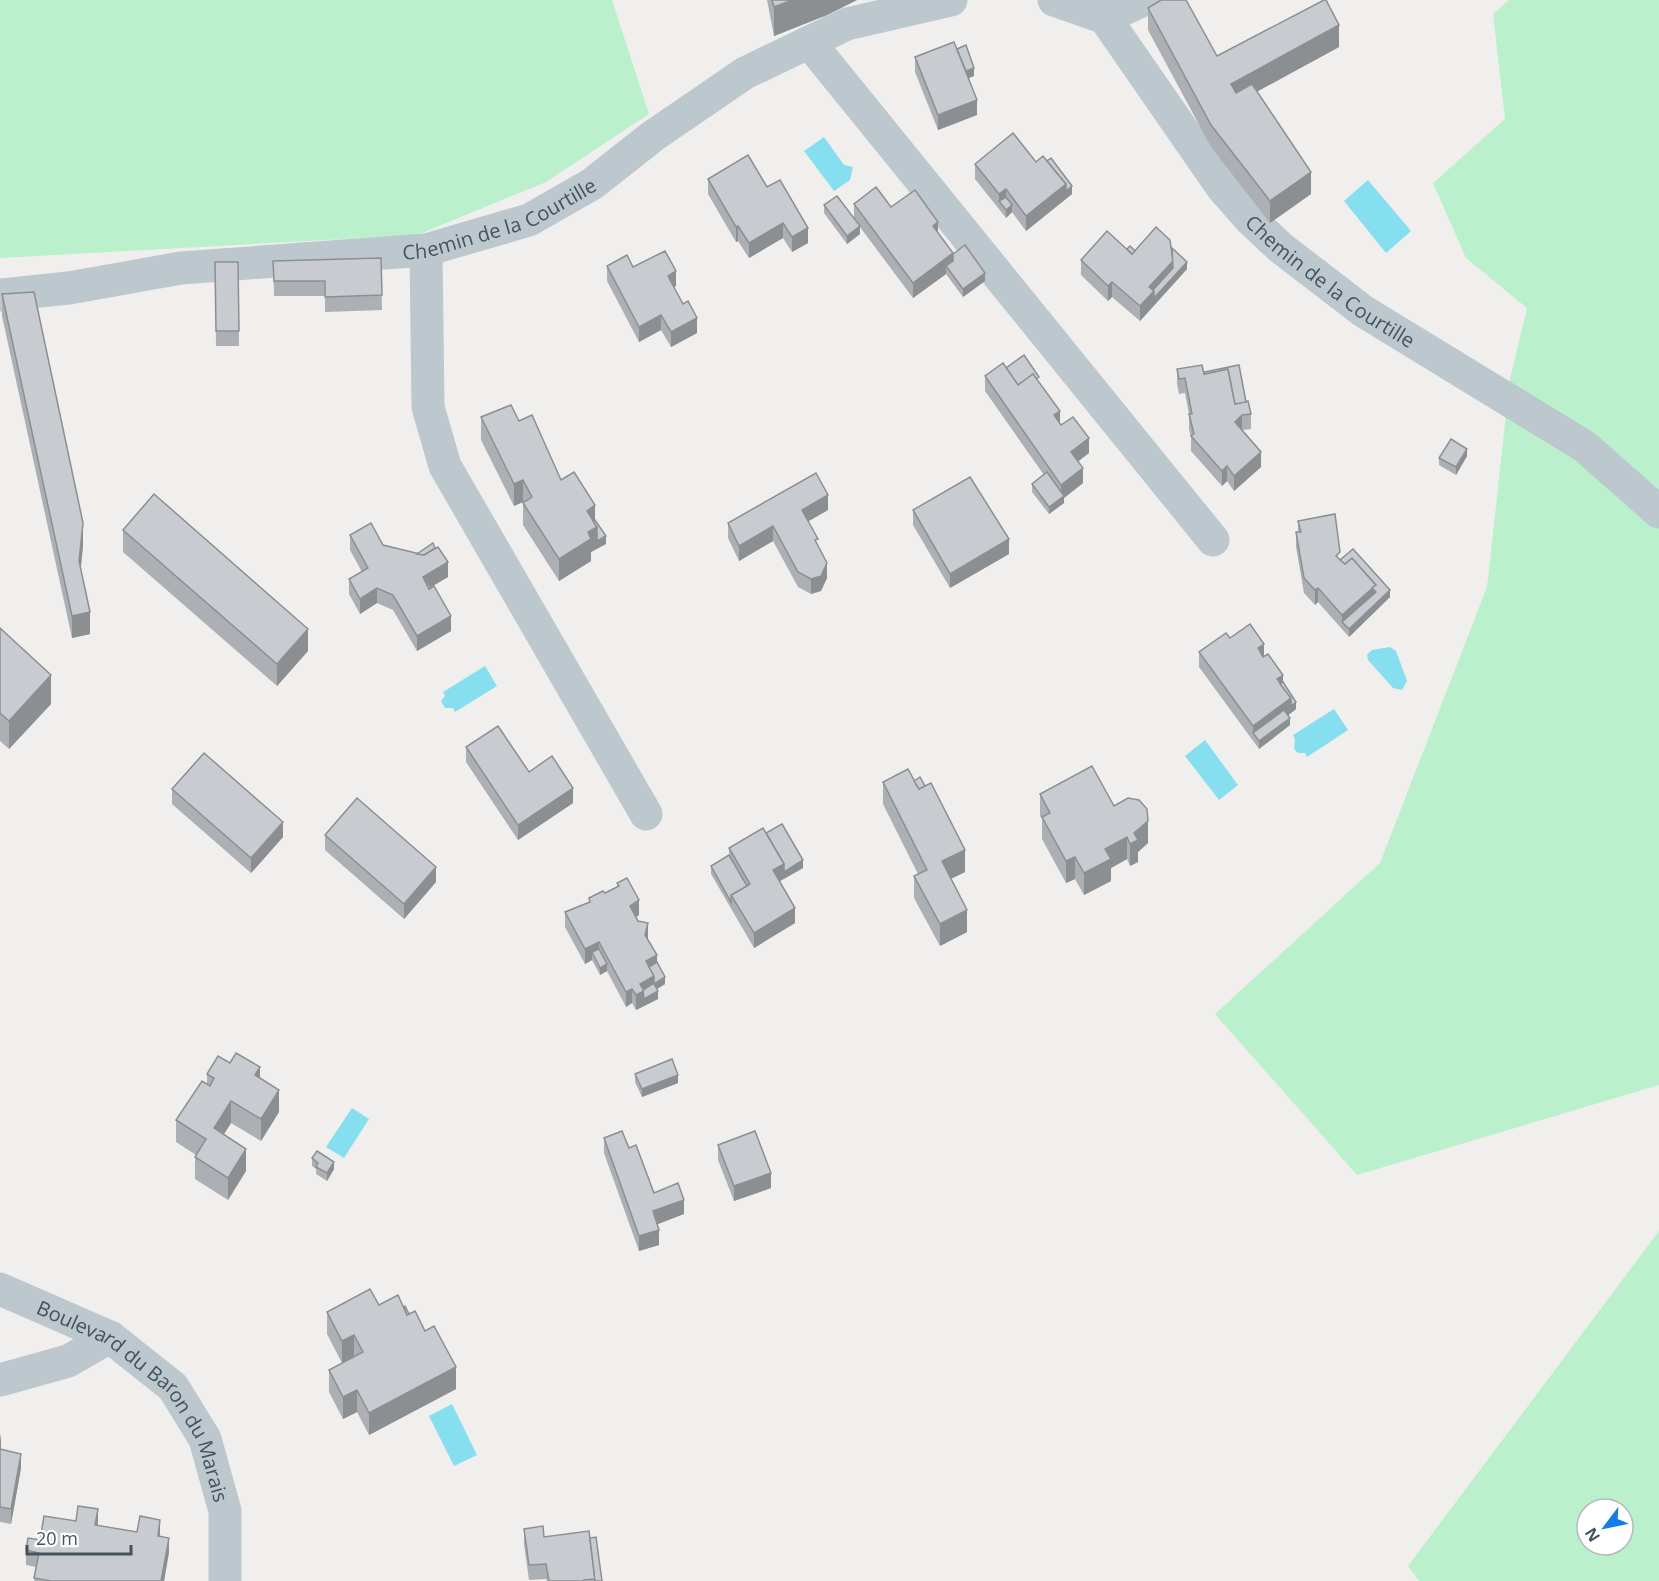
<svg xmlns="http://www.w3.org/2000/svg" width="1659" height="1581" font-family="'Open Sans',sans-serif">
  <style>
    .green { fill: #baf0cc; fill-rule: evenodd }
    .water { fill: #86dfef }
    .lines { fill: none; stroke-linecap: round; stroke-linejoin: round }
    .minor { stroke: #bcc7ce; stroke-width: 33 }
    .tertiary { stroke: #bcc7ce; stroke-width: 33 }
    .wall { fill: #acafb4 }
    .shaded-wall { fill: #8c8f92 }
    .building { fill: #c8ccd1; stroke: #8c8f92; stroke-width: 1.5 }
    .labels { text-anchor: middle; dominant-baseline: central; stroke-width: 6; stroke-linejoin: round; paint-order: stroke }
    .street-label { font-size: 20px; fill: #46535c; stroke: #fff }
  </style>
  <rect width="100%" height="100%" fill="#f1eeee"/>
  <!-- green -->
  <g class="green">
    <path d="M0,0H612L649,114L546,182L417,235L0,258Z"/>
    <path d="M1509,0H1659V1085L1357,1175L1215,1014L1380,863L1487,587L1510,379L1527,308L1466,258L1433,183L1505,119L1493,14Z"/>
    <path d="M1659,1231V1581H1419L1408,1566ZM1587,1509H1623V1545H1587Z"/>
  </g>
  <!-- water -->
  <g class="water">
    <path d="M824,137L844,165L853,167L850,180L834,191L804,151Z"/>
    <path d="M1368,180L1411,231L1386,253L1344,201Z"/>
    <path d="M1390,647L1396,651L1407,681L1402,690L1393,688L1368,660L1367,655L1372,650Z"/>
    <path d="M485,666L497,686L455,712L453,708H445L441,701L445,696L443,692Z"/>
    <path d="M1334,709L1348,730L1307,757L1305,753H1298L1294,749L1295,739L1293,735Z"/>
    <path d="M1205,740L1238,785L1219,800L1185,756Z"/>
    <path d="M352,1108L369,1119L344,1158L326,1147Z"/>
    <path d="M452,1404L477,1455L454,1466L429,1416Z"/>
  </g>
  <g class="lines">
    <!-- minor -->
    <g class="minor">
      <path id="s1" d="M1054,0L1105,18L1222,187L1251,220L1281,248L1363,311L1584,446L1659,512"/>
      <path d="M1105,18L1143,0"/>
      <path d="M809,42L1213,540"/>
      <path d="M426,250L428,407L445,466L646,814"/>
      <path id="s2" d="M0,295L69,288L181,268L426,250L529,220L592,184L653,136L745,73L847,24L951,0"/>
      <path d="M0,1380L68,1361L110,1337"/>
    </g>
    <!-- tertiary -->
    <path class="tertiary" id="s3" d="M0,1289L110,1337L173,1387L205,1439L225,1511V1581"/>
  </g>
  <!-- wall -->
  <g class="wall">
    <path d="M767,0H857L827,15L774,36Z"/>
    <path d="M1148,8L1217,56L1339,47L1257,91L1311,194L1270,223L1211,147L1148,30Z"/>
    <path d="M957,49L974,76L969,78L977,115L938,130L915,72V57Z"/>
    <path d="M1036,162L1072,194L1026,231L1012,212L1006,218L975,179V164Z"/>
    <path d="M708,179L767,187L808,243L792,252L783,238L749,258L738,241L736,242L708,194Z"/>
    <path d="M854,204L891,207L938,234L953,254L985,281L963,297L946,274L913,298L860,227V234L847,244L824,213V205L854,218Z"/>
    <path d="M1172,248L1187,269L1140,321L1112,297L1108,301L1081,275V260L1127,249L1135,251Z"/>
    <path d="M381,258L382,310L325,312V296H274L273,261Z"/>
    <path d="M215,262H238L239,346H216Z"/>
    <path d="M607,266L633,267L676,286L674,287L697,333L671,347L661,330L639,342L607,281Z"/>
    <path d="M2,294L83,545L81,568L90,634L72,638L2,316Z"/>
    <path d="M1006,368L1039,382L1060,424L1089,453L1078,461L1083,483L1064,498V503L1049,514L1032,492V484L1044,475L985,391V376Z"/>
    <path d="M1177,369L1204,372L1246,402L1251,414V429L1242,430L1261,467L1234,491L1227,481L1222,486L1191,451V438L1189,429V414L1185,393L1179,394L1177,384Z"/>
    <path d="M481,417L519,421L561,480L595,520L606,544L591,552V561L559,581L523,525V502L514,506L481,440Z"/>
    <path d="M1467,456L1456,475L1439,465V458Z"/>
    <path d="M828,510L808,521L818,547L827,578L821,591L811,594L798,587L773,541L739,561L728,538V523Z"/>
    <path d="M913,510L1009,554L950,588L913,525Z"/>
    <path d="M1298,521L1340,560L1390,597L1349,637L1318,602L1315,605L1304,593L1296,547V532H1298Z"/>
    <path d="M123,530L308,651L277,686L123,552Z"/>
    <path d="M350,535L383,545L448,577L430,587L451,631L417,651L393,610L377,603L360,614L349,594V579L362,572L350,550Z"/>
    <path d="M0,628L51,704L9,749L0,741Z"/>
    <path d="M1230,638L1264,656L1283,682L1296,709L1288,715L1290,725L1259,749L1199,667V652Z"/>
    <path d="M466,747L573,803L518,840L466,762Z"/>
    <path d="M883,782L965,872L951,879L967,932L940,946L914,898V876L918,874L883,804Z"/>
    <path d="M172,789L283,837L251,873L172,804Z"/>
    <path d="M1040,794L1114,806L1148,843L1138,852V862L1130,866L1127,859L1111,868V881L1084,895L1075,879L1066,883L1042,839V819L1040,816Z"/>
    <path d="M766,833L803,868L780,881L795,923L754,948L711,874V866L729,855V848Z"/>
    <path d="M325,835L436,882L404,919L325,850Z"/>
    <path d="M617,883L639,915L636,917L648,939L665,984L657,989L658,999L636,1010L632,1003L626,1007L607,971L600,975L592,960L585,964L565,927V912L589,902V898L605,893L617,887Z"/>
    <path d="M230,1063L260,1078L279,1112L261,1141L231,1123L223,1135L246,1171L228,1200L195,1179V1157L196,1155L176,1142V1120L207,1084V1074Z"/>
    <path d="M635,1074L678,1083L642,1097L635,1082Z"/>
    <path d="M604,1138L629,1148L654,1193L684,1214L657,1224L659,1245L639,1251L604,1153Z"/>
    <path d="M718,1145L771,1188L734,1201L718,1160Z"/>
    <path d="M312,1158L334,1169L327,1181L316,1174V1169L312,1166Z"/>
    <path d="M379,1305L404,1307L425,1331L456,1389L369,1435L357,1412L343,1419L329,1392V1370L354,1357L342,1363L327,1334V1312Z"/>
    <path d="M0,1434L1,1450L21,1468L11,1524L0,1522Z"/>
    <path d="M98,1526L160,1536L169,1552L164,1581H34L36,1567L26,1565V1550L40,1540Z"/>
    <path d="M524,1529L544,1537L590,1538L602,1581H547L546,1579L529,1580L524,1544Z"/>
  </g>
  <!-- shaded-wall -->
  <g class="shaded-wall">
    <path d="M792,0H857L827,15L774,36V7Z"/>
    <path d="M1339,25V47L1231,106V84Z"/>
    <path d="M974,68V76L964,80V72Z"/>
    <path d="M977,100V115L938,130V115Z"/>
    <path d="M1311,172V194L1270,223V201Z"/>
    <path d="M1066,184L1072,186V194L1026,231V216Z"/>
    <path d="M1006,189V204L999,201V209V194Z"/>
    <path d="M1012,205V212L1006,218V210Z"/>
    <path d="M938,222V237L933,226Z"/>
    <path d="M783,223V238L749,258V243Z"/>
    <path d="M738,226V241L736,242V227Z"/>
    <path d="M860,226V234L847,244V236Z"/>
    <path d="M808,228V243L792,252V237Z"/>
    <path d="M953,253V268L946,266V274L913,298V283Z"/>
    <path d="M1173,261L1187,262V269L1140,321V306L1149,287Z"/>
    <path d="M676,271V286L668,290V276Z"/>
    <path d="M985,273V281L963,297V289Z"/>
    <path d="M1112,282V297L1108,301V286Z"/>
    <path d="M661,315V330L639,342V327Z"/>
    <path d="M697,318V333L671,347V332Z"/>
    <path d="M1060,411V425L1054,415Z"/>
    <path d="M1242,415V430L1235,422Z"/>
    <path d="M1089,438V453L1071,467V452Z"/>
    <path d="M1467,449V456L1456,475V467Z"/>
    <path d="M1261,452V467L1234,491V476Z"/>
    <path d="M1227,466V481L1222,486V471Z"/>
    <path d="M1083,468V483L1064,498V503L1049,514V507L1061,497V485Z"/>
    <path d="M523,480V502L514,506V484Z"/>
    <path d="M828,495V510L802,525V510Z"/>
    <path d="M595,505V527L587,511Z"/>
    <path d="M83,523V545L79,583V561Z"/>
    <path d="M773,526V541L739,561V546Z"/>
    <path d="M597,527L606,536V544L591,552V561L559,581V559L588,532Z"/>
    <path d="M1009,539V554L950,588V574Z"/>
    <path d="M448,562V577L426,590L423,577Z"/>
    <path d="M827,563V578L821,591L811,594V579Z"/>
    <path d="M1376,585V600L1342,622V615Z"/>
    <path d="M377,588V603L360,614V599Z"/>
    <path d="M1318,588V602L1315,605V590Z"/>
    <path d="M1390,590V597L1349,637V629Z"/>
    <path d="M90,612V634L72,638V616Z"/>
    <path d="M451,616V631L417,651V636Z"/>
    <path d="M308,629V651L277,686V664Z"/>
    <path d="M1264,644V659L1258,648Z"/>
    <path d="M51,675V704L9,749V721Z"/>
    <path d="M1283,675V690L1277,679Z"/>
    <path d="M1291,698V713L1257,738L1253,733V726Z"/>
    <path d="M1296,702V709L1291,713V706Z"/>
    <path d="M1290,718V725L1259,749V741Z"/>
    <path d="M573,788V803L518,840V825Z"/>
    <path d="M1148,821V843L1138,852V862L1130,866V844L1134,833Z"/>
    <path d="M283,822V837L251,873V858Z"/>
    <path d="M1127,837V859L1111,868V881L1084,895V873L1105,849Z"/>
    <path d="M965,850V872L942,883V861Z"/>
    <path d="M1075,857V879L1066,883V861Z"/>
    <path d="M803,860V868L773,885V870L784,864Z"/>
    <path d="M436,867V882L404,919V904Z"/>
    <path d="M639,900V915L630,921V906Z"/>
    <path d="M795,908V923L754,948V933Z"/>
    <path d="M967,910V932L940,946V924Z"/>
    <path d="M648,923V938L645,950V935Z"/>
    <path d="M599,942V957L592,952V960L585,964V949Z"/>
    <path d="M657,955V970L649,975L646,961Z"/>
    <path d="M607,964V971L600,975V968Z"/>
    <path d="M654,976V991L644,997V1006L636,1010V995L640,984Z"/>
    <path d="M665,977V984L654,991V984Z"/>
    <path d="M632,989V1003L626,1007V992Z"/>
    <path d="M658,991V999L644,1006V999Z"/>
    <path d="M260,1067V1089L255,1075Z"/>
    <path d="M678,1075V1083L642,1097V1089Z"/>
    <path d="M279,1090V1112L261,1141V1119Z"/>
    <path d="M231,1101V1123L214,1150V1128Z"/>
    <path d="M246,1149V1171L228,1200V1178Z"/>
    <path d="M334,1162V1169L327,1181V1173Z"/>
    <path d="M771,1173V1188L734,1201V1186Z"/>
    <path d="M684,1200V1214L653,1226V1211Z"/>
    <path d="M659,1230V1245L639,1251V1236Z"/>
    <path d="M354,1335V1357L342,1363V1341Z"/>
    <path d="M456,1367V1389L369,1435V1413Z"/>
    <path d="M357,1390V1412L343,1419V1397Z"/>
    <path d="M1,1434V1449L0,1455V1440Z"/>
    <path d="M21,1454V1468L11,1524V1509Z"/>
    <path d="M98,1509V1524L95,1540V1525Z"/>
    <path d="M160,1520V1535L158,1551V1536Z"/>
    <path d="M169,1538V1552L164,1581H161Z"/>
  </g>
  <!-- building -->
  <g class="building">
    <path d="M772,0H792L774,7Z"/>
    <path d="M1161,0H1186L1217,56L1324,0H1326L1339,25L1231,84L1236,93L1252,84L1311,172L1270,201L1211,125L1148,8Z"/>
    <path d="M954,42L977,100L938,115L915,57Z"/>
    <path d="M966,45L974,68L966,71L957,49Z"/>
    <path d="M1013,133L1036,162L1043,156L1066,184L1026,216L1006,189L999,194L975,164Z"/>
    <path d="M748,155L767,187L780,180L808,228L792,237L783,223L749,243L738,226L736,227L708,179Z"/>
    <path d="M1051,158L1072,186L1066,191V184L1047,161Z"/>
    <path d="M876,187L891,207L915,190L938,222L933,226L953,253L913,283L854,204Z"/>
    <path d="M837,196L860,226L847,236L824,205Z"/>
    <path d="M1006,197L1012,205L1006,210L999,201Z"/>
    <path d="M1156,227L1170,240L1173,261L1149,287L1154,291L1140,306L1112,282L1108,286L1081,260L1107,231L1132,254Z"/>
    <path d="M965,245L985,273L963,289L946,266L953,261V254Z"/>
    <path d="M1130,246L1135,251L1132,254L1127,249Z"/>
    <path d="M1172,248L1187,262L1154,298V291L1153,290L1173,268Z"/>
    <path d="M665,251L676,271L668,276L683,304L688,301L697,318L671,332L661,315L639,327L607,266L627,255L633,267Z"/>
    <path d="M381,258L382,295L325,297V281H274L273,261Z"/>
    <path d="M215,262H238L239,331H216Z"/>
    <path d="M34,292L83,523L79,561L90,612L72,616L2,294Z"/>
    <path d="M1024,355L1039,377L1036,379L1033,374L1018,385L1006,368Z"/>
    <path d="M1003,363L1018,385L1033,374L1060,411L1054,415L1061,425L1073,417L1089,438L1071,452L1083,468L1061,485L985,376Z"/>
    <path d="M1202,365L1204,374L1228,369L1235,404L1248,401L1251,414L1242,415L1235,422L1261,452L1234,476L1227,466L1222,471L1191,436L1194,434L1189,414H1192L1185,378L1179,379L1177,369Z"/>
    <path d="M1239,365L1246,402L1235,404L1228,369L1204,374V372Z"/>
    <path d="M511,405L519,421L532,415L561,480L574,472L595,505L587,511L597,527L588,532L591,539L559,559L523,503L532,497L523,480L514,484L481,417Z"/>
    <path d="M1451,439L1467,449L1456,467L1439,458Z"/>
    <path d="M1047,472L1064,496L1049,507L1032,484Z"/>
    <path d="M816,473L828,495L802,510L818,539L815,540L827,563L821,576L811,579L798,572L773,526L739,546L728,523Z"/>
    <path d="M970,477L1009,539L950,574L913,510Z"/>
    <path d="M154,494L308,629L277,664L123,530Z"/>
    <path d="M1335,514L1340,552L1336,556L1345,564L1352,558L1376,585L1342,615L1318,588L1315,590L1304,578L1296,532H1301L1298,521Z"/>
    <path d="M595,520L606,536L597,541V527L593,521Z"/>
    <path d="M371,523L383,545L424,555L438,547L448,562L423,577L429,589L434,586L451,616L417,636L393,595L377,588L360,599L349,579L368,568L350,535Z"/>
    <path d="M433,543L435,548L424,555L417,554Z"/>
    <path d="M1353,549L1390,590L1349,629L1342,622L1376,592L1372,588L1376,585L1352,558L1345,564L1340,560Z"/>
    <path d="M427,581L431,588L429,589L426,582Z"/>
    <path d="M1250,624L1264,644L1258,648L1263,657L1268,654L1283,675L1277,679L1291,698L1253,726L1199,652L1226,633L1230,638Z"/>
    <path d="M0,628L51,675L9,721L0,713Z"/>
    <path d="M1283,682L1296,702L1291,706V698L1280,684Z"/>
    <path d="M1284,710L1290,718L1259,741L1253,733Z"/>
    <path d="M498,726L529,772L552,756L573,788L518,825L466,747Z"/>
    <path d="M204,753L283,822L251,858L172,789Z"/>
    <path d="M1092,766L1114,806L1128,798L1139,800L1147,809L1148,821L1134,833L1138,840L1130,844L1127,837L1105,849L1111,859L1084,873L1075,857L1066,861L1042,817L1050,813L1040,794Z"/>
    <path d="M908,769L919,789L931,783L965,850L942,861L967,910L940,924L914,876L927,870L883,782Z"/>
    <path d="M920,777L925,786L919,789L914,781Z"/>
    <path d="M357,798L436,867L404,904L325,835Z"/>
    <path d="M782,824L803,860L784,872V864L766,833Z"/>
    <path d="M763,828L784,864L773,870L795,908L754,933L731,895L750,884L729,848Z"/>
    <path d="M729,855L747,886L731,895V902L711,866Z"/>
    <path d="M627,878L639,900L630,906L638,921L648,923L645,935L657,955L646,961L654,976L640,984L644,991L636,995L632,989L626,992L599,942L585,949L565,912L590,902L589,898L603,891L605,893L619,886L617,883Z"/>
    <path d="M599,949L607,964L600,968L592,952Z"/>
    <path d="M657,962L665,977L654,984L658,991L644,999L643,990L654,983V976L649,967Z"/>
    <path d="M236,1053L260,1067L255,1075L279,1090L261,1119L231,1101L214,1128L246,1149L228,1178L195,1157L206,1139L176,1120L202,1081L210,1086L214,1078L207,1074L218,1056L230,1063Z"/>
    <path d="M672,1059L678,1075L642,1089L635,1074Z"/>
    <path d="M622,1131L629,1148L636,1145L654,1193L678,1183L684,1200L653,1211L659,1230L639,1236L604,1138Z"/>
    <path d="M755,1131L771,1173L734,1186L718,1145Z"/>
    <path d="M317,1151L334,1162L327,1173L316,1167L318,1163L312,1158Z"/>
    <path d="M370,1289L379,1305L398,1295L407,1315L415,1311L425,1331L434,1326L456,1367L369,1413L357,1390L343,1397L329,1370L363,1352L354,1335L342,1341L327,1312Z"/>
    <path d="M405,1306L409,1314L407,1315L404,1307Z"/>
    <path d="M0,1449L21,1454L11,1509L0,1507Z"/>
    <path d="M78,1506L98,1509L95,1525L137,1532L140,1516L160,1520L158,1536L169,1538L161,1581H51L34,1578L39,1553L26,1550L28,1538L40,1540L44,1516L76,1521Z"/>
    <path d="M543,1526L544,1537L589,1531L595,1579L584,1580V1581H549L546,1564L529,1565L524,1529Z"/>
    <path d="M596,1537L602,1581H595L590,1538Z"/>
  </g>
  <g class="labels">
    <!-- street labels -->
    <g class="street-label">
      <text stroke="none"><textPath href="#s2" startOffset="508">Chemin de la Courtille</textPath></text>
      <text stroke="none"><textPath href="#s1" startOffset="404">Chemin de la Courtille</textPath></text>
      <text stroke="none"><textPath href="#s3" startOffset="184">Boulevard du Baron du Marais</textPath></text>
    </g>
  </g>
  <!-- north arrow -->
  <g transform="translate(1605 1527) rotate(238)"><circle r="28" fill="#ffffff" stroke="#b5babe" stroke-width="1.5"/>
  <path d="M0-4.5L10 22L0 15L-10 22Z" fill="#127ce7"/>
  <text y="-9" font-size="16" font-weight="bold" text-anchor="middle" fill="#46535c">N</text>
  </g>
  <!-- scale -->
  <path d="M27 1545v9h104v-9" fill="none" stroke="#46535c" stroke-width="3"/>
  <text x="36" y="1545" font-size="18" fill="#46535c" stroke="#ffffff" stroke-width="4.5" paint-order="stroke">20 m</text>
</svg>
